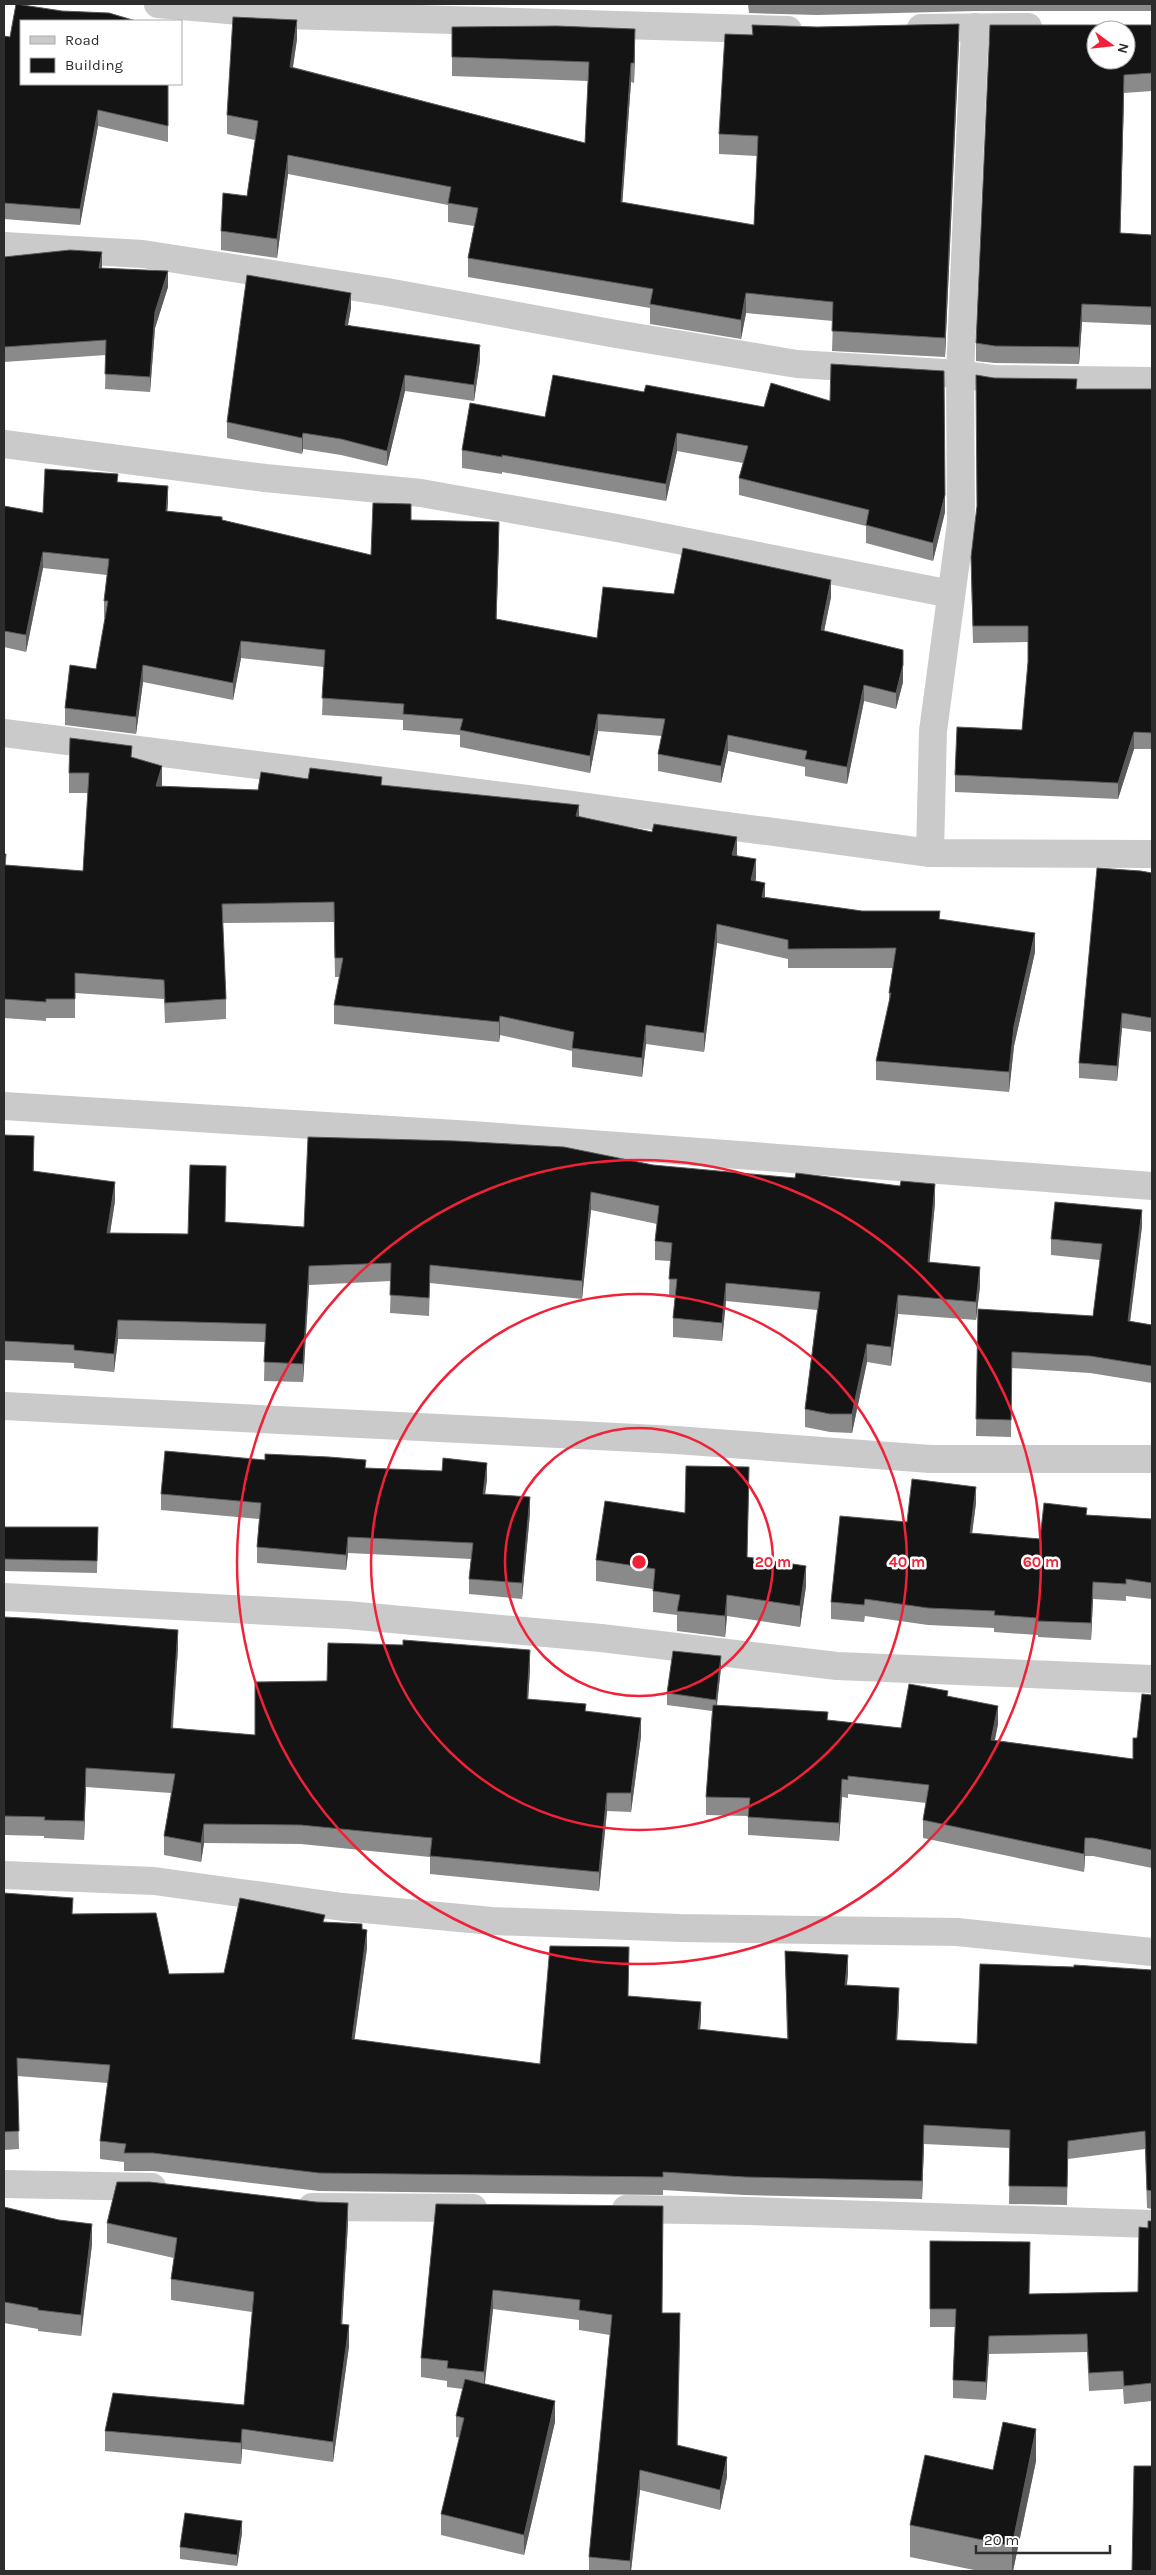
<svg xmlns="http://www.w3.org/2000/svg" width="1156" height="2575" font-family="Karla,sans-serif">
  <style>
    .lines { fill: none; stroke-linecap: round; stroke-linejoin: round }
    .minor { stroke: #cacaca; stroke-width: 28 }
    .wall { fill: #8a8a8a }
    .shaded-wall { fill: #5a5a5a }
    .building { fill: #141414; stroke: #5a5a5a; fill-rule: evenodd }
    .ring { fill: none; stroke: #f12138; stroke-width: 2.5 }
    .centre { fill: #f12138; stroke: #fff; stroke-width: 2.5 }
    .ring-label { font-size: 15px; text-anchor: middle; font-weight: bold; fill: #f12138; stroke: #fff; stroke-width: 5; stroke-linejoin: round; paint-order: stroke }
  </style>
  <rect width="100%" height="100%" fill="#fff"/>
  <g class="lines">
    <!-- minor -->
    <g class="minor">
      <path d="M158,4L286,15L788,30"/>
      <path d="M921,28L1028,27"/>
      <path d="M4,246L143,254L387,292L616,334L797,364L960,374L994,379L1152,381"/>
      <path d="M4,444L265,478L421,493L617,528L951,594"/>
      <path d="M4,733L527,799L930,853L1152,854"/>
      <path d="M930,853L933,731L961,523L960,374L975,27"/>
      <path d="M4,1106L472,1135L1152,1186"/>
      <path d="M4,1406L676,1440L930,1459H1152"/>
      <path d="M4,1597L347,1615L601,1638L837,1666L1152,1679"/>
      <path d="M4,1875L154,1881L343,1907L492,1921L680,1928L957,1932L1152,1952"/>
      <path d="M4,2184L152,2187"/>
      <path d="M312,2207L473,2208"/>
      <path d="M626,2209L750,2211L1152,2224"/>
    </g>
  </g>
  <!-- wall -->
  <g class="wall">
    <path d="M748,4H1152V11H975L817,15L749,13Z"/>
    <path d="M752,25L959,43L945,357L832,351L833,321L746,313L741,339L650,324V308L468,277V258L474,226L448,222V205L288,174L277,258L221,250V231L247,196L255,140L227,134V115L297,39L293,67L585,143L588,81L452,76V27L635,48L634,83L631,82L622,203L754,225L757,156L719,154V134L752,35Z"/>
    <path d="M1152,25V91L1124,93L1120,233L1152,235V325L1082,322L1079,364L995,363L976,361V343Z"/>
    <path d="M4,36L168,84V142L98,126L80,225L4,219Z"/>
    <path d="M4,257L102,268L168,287L155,328L150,392L105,389L106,355L4,362Z"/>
    <path d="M351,308L348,325L480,360L474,401L405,391L387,466L341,455L303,449L302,454L227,438V422Z"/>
    <path d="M553,375L945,512L933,561L866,543V526L739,495V478L743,463L677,451L666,501L502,472V474L462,468V450L545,417Z"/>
    <path d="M1077,389H1152V749H1134L1118,799L955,792V775L1022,730L1028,663V642L973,643L971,574Z"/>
    <path d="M118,482L168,502L167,511L222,520L371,555L411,520L499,539L496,619L597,638L674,594L831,597L824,631L903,682L896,709L864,701L847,784L805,776V767L728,751L721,783L658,771V754L662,736L598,731L590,773L460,747V735L403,730V720L322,715L324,667L241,658L233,700L143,682L136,734L65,725V708L96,669L105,618L104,617V601L107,575L43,568L26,652L4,647V506L43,513Z"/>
    <path d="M132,758L162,785L161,786L258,790L308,779L382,785L579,816L737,855L756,878L755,881L765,897L862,911L940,919L1035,952L1014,1046L1009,1092L876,1080V1061L889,1004V993L893,968H788V959L717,943L704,1052L646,1044L642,1077L572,1067V1051L500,1035L499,1042L334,1024V1005L340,977H335L334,922L222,923L226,999V1019L165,1023L164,999L75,993V1018H46V1021L4,1018V854L6,865L83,871L88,793H69V773Z"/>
    <path d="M1152,873V1032L1122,1028L1117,1081L1079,1078V1063Z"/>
    <path d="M4,1135L34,1154V1171L115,1201L110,1233L188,1234L225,1222L304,1227L653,1165L935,1203L929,1262L980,1286L976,1320L898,1314L891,1366L867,1362L852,1433L830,1432L805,1427V1409L817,1310L726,1301L722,1341L673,1337V1318L676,1298L669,1297L670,1261L655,1260V1241L657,1224L591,1210L582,1299L430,1283L429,1316L390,1313L391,1281L309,1285L303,1382L264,1381L265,1342L118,1339L114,1372L74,1368V1363L4,1360Z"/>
    <path d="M1142,1226L1130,1321L1152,1325V1383L1090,1373L1012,1368L1011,1437L976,1436L978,1309L1093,1316L1100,1260L1051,1255V1239Z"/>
    <path d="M265,1460L366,1468L487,1479L485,1494L530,1513L522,1599L469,1594V1579L471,1559L348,1553L346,1570L257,1563V1547L259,1519L161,1510V1494Z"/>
    <path d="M749,1488L747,1557L806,1586L800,1627L727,1616L725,1637L677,1631V1615L653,1612V1589L596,1581V1560L685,1513Z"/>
    <path d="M976,1503L972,1533L1040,1539L1087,1515L1152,1519V1599L1126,1596V1601L1093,1599L1091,1640L1038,1637V1635L994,1632V1628L928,1625L865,1616L864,1622L831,1619V1602L907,1522Z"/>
    <path d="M4,1527H98L97,1573L4,1571Z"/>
    <path d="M4,1617L178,1648L173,1728L255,1735L327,1681L530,1669L528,1699L586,1711L641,1736L631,1812L607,1811L599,1891L430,1874V1857L301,1844L204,1843L201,1862L164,1855V1836L171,1793L86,1787L84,1840L44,1838V1836L4,1835Z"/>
    <path d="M721,1668L717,1705L828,1720L901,1728L948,1696L998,1724L995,1740L1133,1759L1137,1738L1152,1695V1868L1093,1856H1085L1084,1872L923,1838V1820L926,1803L848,1794V1798L842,1797L839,1841L748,1835V1816L706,1815V1797L712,1711L667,1705V1693Z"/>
    <path d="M4,1893L73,1914L169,1974L224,1973L325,1922L362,1930L367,1948L354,2040L540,2064L629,1996L701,2020L700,2030L787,2039L785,1951L848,1973L847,1985L899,2006L897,2040L977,2044L1152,1970V2209L1147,2208L1145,2149L1068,2159L1067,2205L1009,2204L1010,2148L924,2144L922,2199L745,2195L663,2190V2195L319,2191L153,2171H124V2162L100,2159V2141L108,2083L17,2076L19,2149L4,2150Z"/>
    <path d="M436,2204L662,2313L680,2332L678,2445L727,2477L720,2510L640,2490L631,2571H589V2557L610,2335L579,2330V2320L493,2309L484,2384L555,2422L524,2555L441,2535V2514L460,2438L456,2437V2416L463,2389L447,2387V2381L421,2377V2358Z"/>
    <path d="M4,2207L92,2244L81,2336L38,2331V2329L4,2323Z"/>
    <path d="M1152,2221V2401L1124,2404L1123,2389L1089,2391L1087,2352L989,2354L986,2400L953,2398V2380L955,2327H930V2241L1029,2294L1138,2292L1148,2228Z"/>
    <path d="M107,2223H348L342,2324L349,2346L333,2462L242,2449L241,2464L105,2451V2431L244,2405L252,2312L171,2300V2279L174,2258L107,2243Z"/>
    <path d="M1036,2461L1013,2571H979L910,2557V2525L993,2470Z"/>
    <path d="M242,2533L237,2566L180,2559V2547Z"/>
  </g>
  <!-- shaded-wall -->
  <g class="shaded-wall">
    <path d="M297,20V39L290,86V67Z"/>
    <path d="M959,24V43L945,357V338Z"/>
    <path d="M635,29V48L634,83V63Z"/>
    <path d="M631,63V82L621,222V202Z"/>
    <path d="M1124,75V93L1120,251V233Z"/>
    <path d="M98,110V126L80,225V209Z"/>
    <path d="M288,155V174L277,258V239Z"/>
    <path d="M102,252V267L99,283V268Z"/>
    <path d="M168,271V287L155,328L150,392V377L155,312Z"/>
    <path d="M351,293V308L345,341V325Z"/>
    <path d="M746,293V313L741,339V320Z"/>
    <path d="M1082,304V322L1079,364V347Z"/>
    <path d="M480,345V360L474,401V385Z"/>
    <path d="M405,375V391L387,466V451Z"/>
    <path d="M303,433V449L302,454V438Z"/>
    <path d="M677,433V451L666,501V484Z"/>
    <path d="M168,486V502L166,528V511Z"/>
    <path d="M945,495V512L933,561V543Z"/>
    <path d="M499,522V539L496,636V619Z"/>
    <path d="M43,552V568L26,652V635Z"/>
    <path d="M831,580V597L821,646V630Z"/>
    <path d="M241,641V658L233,700V683Z"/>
    <path d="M143,665V682L136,734V717Z"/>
    <path d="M903,665V682L896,709V693Z"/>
    <path d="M864,685V701L847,784V767Z"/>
    <path d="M598,714V731L590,773V756Z"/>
    <path d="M1134,732V749L1118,799V783Z"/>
    <path d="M728,735V751L721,783V766Z"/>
    <path d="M162,766V785L156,805V786Z"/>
    <path d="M579,805V824L576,816Z"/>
    <path d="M737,837V857L732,855Z"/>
    <path d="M756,859V878L751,900V880Z"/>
    <path d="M765,883V903L762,897Z"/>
    <path d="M717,924V943L704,1052V1033Z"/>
    <path d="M1035,933V952L1014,1046L1009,1092V1072L1014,1026Z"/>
    <path d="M1122,1013V1028L1117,1081V1066Z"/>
    <path d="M500,1016V1035L499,1042V1022Z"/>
    <path d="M646,1025V1044L642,1077V1058Z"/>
    <path d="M115,1182V1201L107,1252V1233Z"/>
    <path d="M935,1184V1203L928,1280V1262Z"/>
    <path d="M591,1192V1210L582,1299V1281Z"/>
    <path d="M1142,1210V1226L1128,1338V1321Z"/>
    <path d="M309,1266V1285L303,1382V1364Z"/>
    <path d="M980,1267V1286L976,1320V1302Z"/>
    <path d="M726,1283V1301L722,1341V1323Z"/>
    <path d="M898,1295V1314L891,1366V1347Z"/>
    <path d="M118,1320V1339L114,1372V1354Z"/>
    <path d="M867,1344V1362L852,1433V1414Z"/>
    <path d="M487,1463V1479L483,1510V1494Z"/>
    <path d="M976,1487V1503L970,1549V1533Z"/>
    <path d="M530,1497V1513L522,1599V1583Z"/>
    <path d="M348,1537V1553L346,1570V1555Z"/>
    <path d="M806,1566V1586L800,1627V1606Z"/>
    <path d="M1093,1582V1599L1091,1640V1623Z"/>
    <path d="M727,1595V1616L725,1637V1616Z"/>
    <path d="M178,1630V1648L171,1747V1728Z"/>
    <path d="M530,1650V1669L527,1718V1699Z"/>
    <path d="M721,1656V1668L716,1711V1700Z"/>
    <path d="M998,1706V1724L991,1758V1740Z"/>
    <path d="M641,1718V1736L631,1812V1793Z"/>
    <path d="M86,1768V1787L84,1840V1821Z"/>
    <path d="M842,1779V1797L839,1841V1823Z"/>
    <path d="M607,1793V1811L599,1891V1872Z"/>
    <path d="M204,1824V1843L201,1862V1843Z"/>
    <path d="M1085,1838V1856L1084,1872V1854Z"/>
    <path d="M367,1930V1948L352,2058V2039Z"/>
    <path d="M848,1955V1973L845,2003V1985Z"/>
    <path d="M899,1988V2006L896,2058V2040Z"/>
    <path d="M701,2002V2020L698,2047V2029Z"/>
    <path d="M924,2125V2144L922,2199V2181Z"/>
    <path d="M348,2203V2223L341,2344V2324Z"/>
    <path d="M92,2224V2244L81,2336V2315Z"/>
    <path d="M493,2290V2309L484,2392V2372Z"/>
    <path d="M349,2325V2346L333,2462V2442Z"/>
    <path d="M989,2336V2354L986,2400V2382Z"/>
    <path d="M555,2401V2422L524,2555V2535Z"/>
    <path d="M242,2429V2449L241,2464V2443Z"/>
    <path d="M1036,2429V2461L1013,2571H1012V2546Z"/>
    <path d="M727,2457V2477L720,2510V2490Z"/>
    <path d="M640,2470V2490L631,2571H630V2561Z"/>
    <path d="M242,2521V2533L237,2566V2555Z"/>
  </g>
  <!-- building -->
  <g class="building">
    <path d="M16,4L62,11L109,13L136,21H21V84H168V126L98,110L80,209L4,203V36L10,37Z"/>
    <path d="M233,17L297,20L290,67L585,143L589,62L452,57V27L557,26L635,29L634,63H631L621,202L754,225L758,136L719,134L725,34L753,35L752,25L817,27L959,24L945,338L832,331L833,302L746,293L741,320L650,304L653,289L468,258L478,208L448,203L451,187L288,155L277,239L221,231L223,193L247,196L258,121L227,115Z"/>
    <path d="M990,25H1152V73L1124,75L1120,233L1152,235V307L1082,304L1079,347L995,346L976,343ZM1096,30H1126V60H1096Z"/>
    <path d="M70,250L102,252L99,268L168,271L155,312L150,377L105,374L106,340L4,347V257Z"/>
    <path d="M247,275L351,293L345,325L480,345L474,385L405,375L387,451L341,439L303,433L302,438L227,422Z"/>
    <path d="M831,364L944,371L945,495L933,543L866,525L869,510L739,478L748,446L677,433L666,484L502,455V457L462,450L470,403L545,417L553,375L644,392L646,385L764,407L771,383L830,401Z"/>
    <path d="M976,375L994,378L1077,379L1076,389H1152V733L1134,732L1118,783L955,775L957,727L1022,730L1028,662V626H973L971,557L977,506Z"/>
    <path d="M45,469L118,474L117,482L168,486L166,511L222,517V520L371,555L373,503L411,504V520L499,522L496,619L597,638L603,587L674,594L683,548L831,580L821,630L903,650V665L896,693L864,685L847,767L805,759L807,751L728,735L721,766L658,754L665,719L598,714L590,756L460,730L463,719L403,714L404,704L322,698L325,650L241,641L233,683L143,665L136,717L65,708L70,665L96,669L108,601H104L109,559L43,552L26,635L4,631V506L43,513Z"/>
    <path d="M70,738L132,746L131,757L162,766L156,786L258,790L261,772L308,779L310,768L382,777L381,785L579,805L576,816L652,832L654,824L737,837L732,855L756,859L751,880L765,883L762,897L862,911H940L939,919L1035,933L1014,1026L1009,1072L876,1061L891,993H889L896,948L788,949V940L717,924L704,1033L646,1025L642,1058L572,1048L574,1032L500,1016L499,1022L334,1005L343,958H335L334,902L222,904L226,999L165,1003L164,980L75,973V999H46V1002L4,999V854H6L5,865L83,871L89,773H69Z"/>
    <path d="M1097,868L1141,871L1152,873V1018L1122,1013L1117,1066L1079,1063Z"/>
    <path d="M4,1135L34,1136L33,1171L115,1182L107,1233L188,1234L190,1165L226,1166L225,1222L304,1227L308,1137L456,1141L564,1147L653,1165L795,1178L796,1173L900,1186L901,1181L935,1184L928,1262L980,1267L976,1302L898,1295L891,1347L867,1344L852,1414H830L805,1409L820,1292L726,1283L722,1323L673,1318L677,1279H669L672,1243L655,1241L659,1206L591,1192L582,1281L430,1265L429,1298L390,1295L391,1263L309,1266L303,1364L264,1362L266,1324L118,1320L114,1354L74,1350V1345L4,1341Z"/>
    <path d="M1055,1202L1142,1210L1128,1321L1152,1325V1366L1090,1356L1012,1352L1011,1420L976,1419L978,1309L1093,1316L1102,1244L1051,1239Z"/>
    <path d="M165,1451L265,1460V1454L329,1457L366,1460L365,1468L442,1471L443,1458L487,1463L483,1494L530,1497L522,1583L469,1579L473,1543L348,1537L346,1555L257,1547L261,1503L161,1494Z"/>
    <path d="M686,1466L749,1467L747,1557L806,1566L800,1606L727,1595L725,1616L677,1611L680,1595L653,1591L655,1569L596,1560L605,1501L685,1513Z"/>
    <path d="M912,1479L976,1487L970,1533L1040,1539L1044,1503L1087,1508L1086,1515L1152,1519V1583L1126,1579V1584L1093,1582L1091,1623L1038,1621V1618L994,1615L995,1611L928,1608L865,1599L864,1605L831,1602L840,1516L907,1522Z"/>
    <path d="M4,1527H98L97,1561L4,1559Z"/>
    <path d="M4,1617L41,1619L178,1630L171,1728L255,1735V1682L327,1681L328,1643L403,1645V1640L530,1650L527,1699L586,1704L585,1711L641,1718L631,1793H607L599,1872L430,1856L432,1838L301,1825L204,1824L201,1843L164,1836L175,1774L86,1768L84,1821L44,1820L45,1817L4,1816Z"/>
    <path d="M673,1651L721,1656L716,1700L667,1693Z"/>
    <path d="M909,1684L948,1691L947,1696L998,1706L991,1740L1133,1759V1738H1137L1142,1694L1152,1695V1850L1093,1838H1085L1084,1854L923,1820L929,1785L848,1776V1780L842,1779L839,1823L748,1817L750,1798L706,1797L713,1705L828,1712L827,1720L901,1728Z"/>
    <path d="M4,1893L73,1898L72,1914L156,1913L169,1974L224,1973L240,1898L325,1915L323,1922L362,1924V1929L367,1930L352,2039L540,2064L550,1946L629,1947L628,1996L701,2002L698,2029L788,2039L785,1951L848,1955L845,1985L899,1988L896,2040L977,2044L980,1964L1074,1967V1965L1152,1970V2191L1147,2190L1145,2131L1068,2141L1067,2187L1009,2186L1010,2130L924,2125L922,2181L745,2177L663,2172V2177L319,2173L153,2153H124L126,2144L100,2141L110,2065L17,2058L19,2131L4,2132Z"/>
    <path d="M117,2182H150L316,2202L348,2203L341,2324L349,2325L333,2442L242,2429L241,2443L105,2431L113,2393L244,2405L254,2292L171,2279L177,2238L107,2223Z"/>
    <path d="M436,2204L663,2206L662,2313H680L677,2445L727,2457L720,2490L640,2470L630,2561L589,2557L612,2315L579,2310L580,2300L493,2290L484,2372L447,2368L448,2361L421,2358Z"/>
    <path d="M4,2207L59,2220L92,2224L81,2315L38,2310V2308L4,2302Z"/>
    <path d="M1148,2221H1152V2383L1124,2386L1123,2371L1089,2373L1087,2334L989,2336L986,2382L953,2380L956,2309H930V2241L1030,2242L1029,2294L1138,2292L1139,2227L1148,2228Z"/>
    <path d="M465,2379L555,2401L524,2535L441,2514L464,2418L456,2416Z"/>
    <path d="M1003,2422L1036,2429L1012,2546L910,2525L925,2455L993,2470Z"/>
    <path d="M1134,2466H1152V2571H1132Z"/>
    <path d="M185,2513L242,2521L237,2555L180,2547Z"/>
  </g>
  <!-- distance rings -->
  <g class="ring">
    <circle cx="639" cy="1562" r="134"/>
    <circle cx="639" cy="1562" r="268"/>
    <circle cx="639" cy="1562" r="402"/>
  </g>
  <circle cx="639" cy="1562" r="8" class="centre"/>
  <g class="ring-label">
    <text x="773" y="1567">20 m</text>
    <text x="907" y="1567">40 m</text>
    <text x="1041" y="1567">60 m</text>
  </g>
  <!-- border -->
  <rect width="1156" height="2575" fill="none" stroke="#2d2d2d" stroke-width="10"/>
  <!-- legend -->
  <rect x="20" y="20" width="162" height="65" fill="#ffffff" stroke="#ababab"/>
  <rect x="30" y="36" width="25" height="8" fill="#cacaca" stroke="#ababab"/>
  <text x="65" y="45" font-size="15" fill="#2d2d2d">Road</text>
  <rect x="30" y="58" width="25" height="15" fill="#141414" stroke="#ababab"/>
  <text x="65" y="70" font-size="15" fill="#2d2d2d">Building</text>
  <!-- north arrow -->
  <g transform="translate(1111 45) rotate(105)"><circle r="24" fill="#ffffff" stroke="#ababab"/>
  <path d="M0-4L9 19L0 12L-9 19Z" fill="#f12138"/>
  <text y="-8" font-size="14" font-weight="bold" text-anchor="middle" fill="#2d2d2d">N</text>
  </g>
  <!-- scale -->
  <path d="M976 2545v8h134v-8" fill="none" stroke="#2d2d2d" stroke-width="2.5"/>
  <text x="984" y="2545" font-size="15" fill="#2d2d2d" stroke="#ffffff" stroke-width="4" paint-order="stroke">20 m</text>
</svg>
